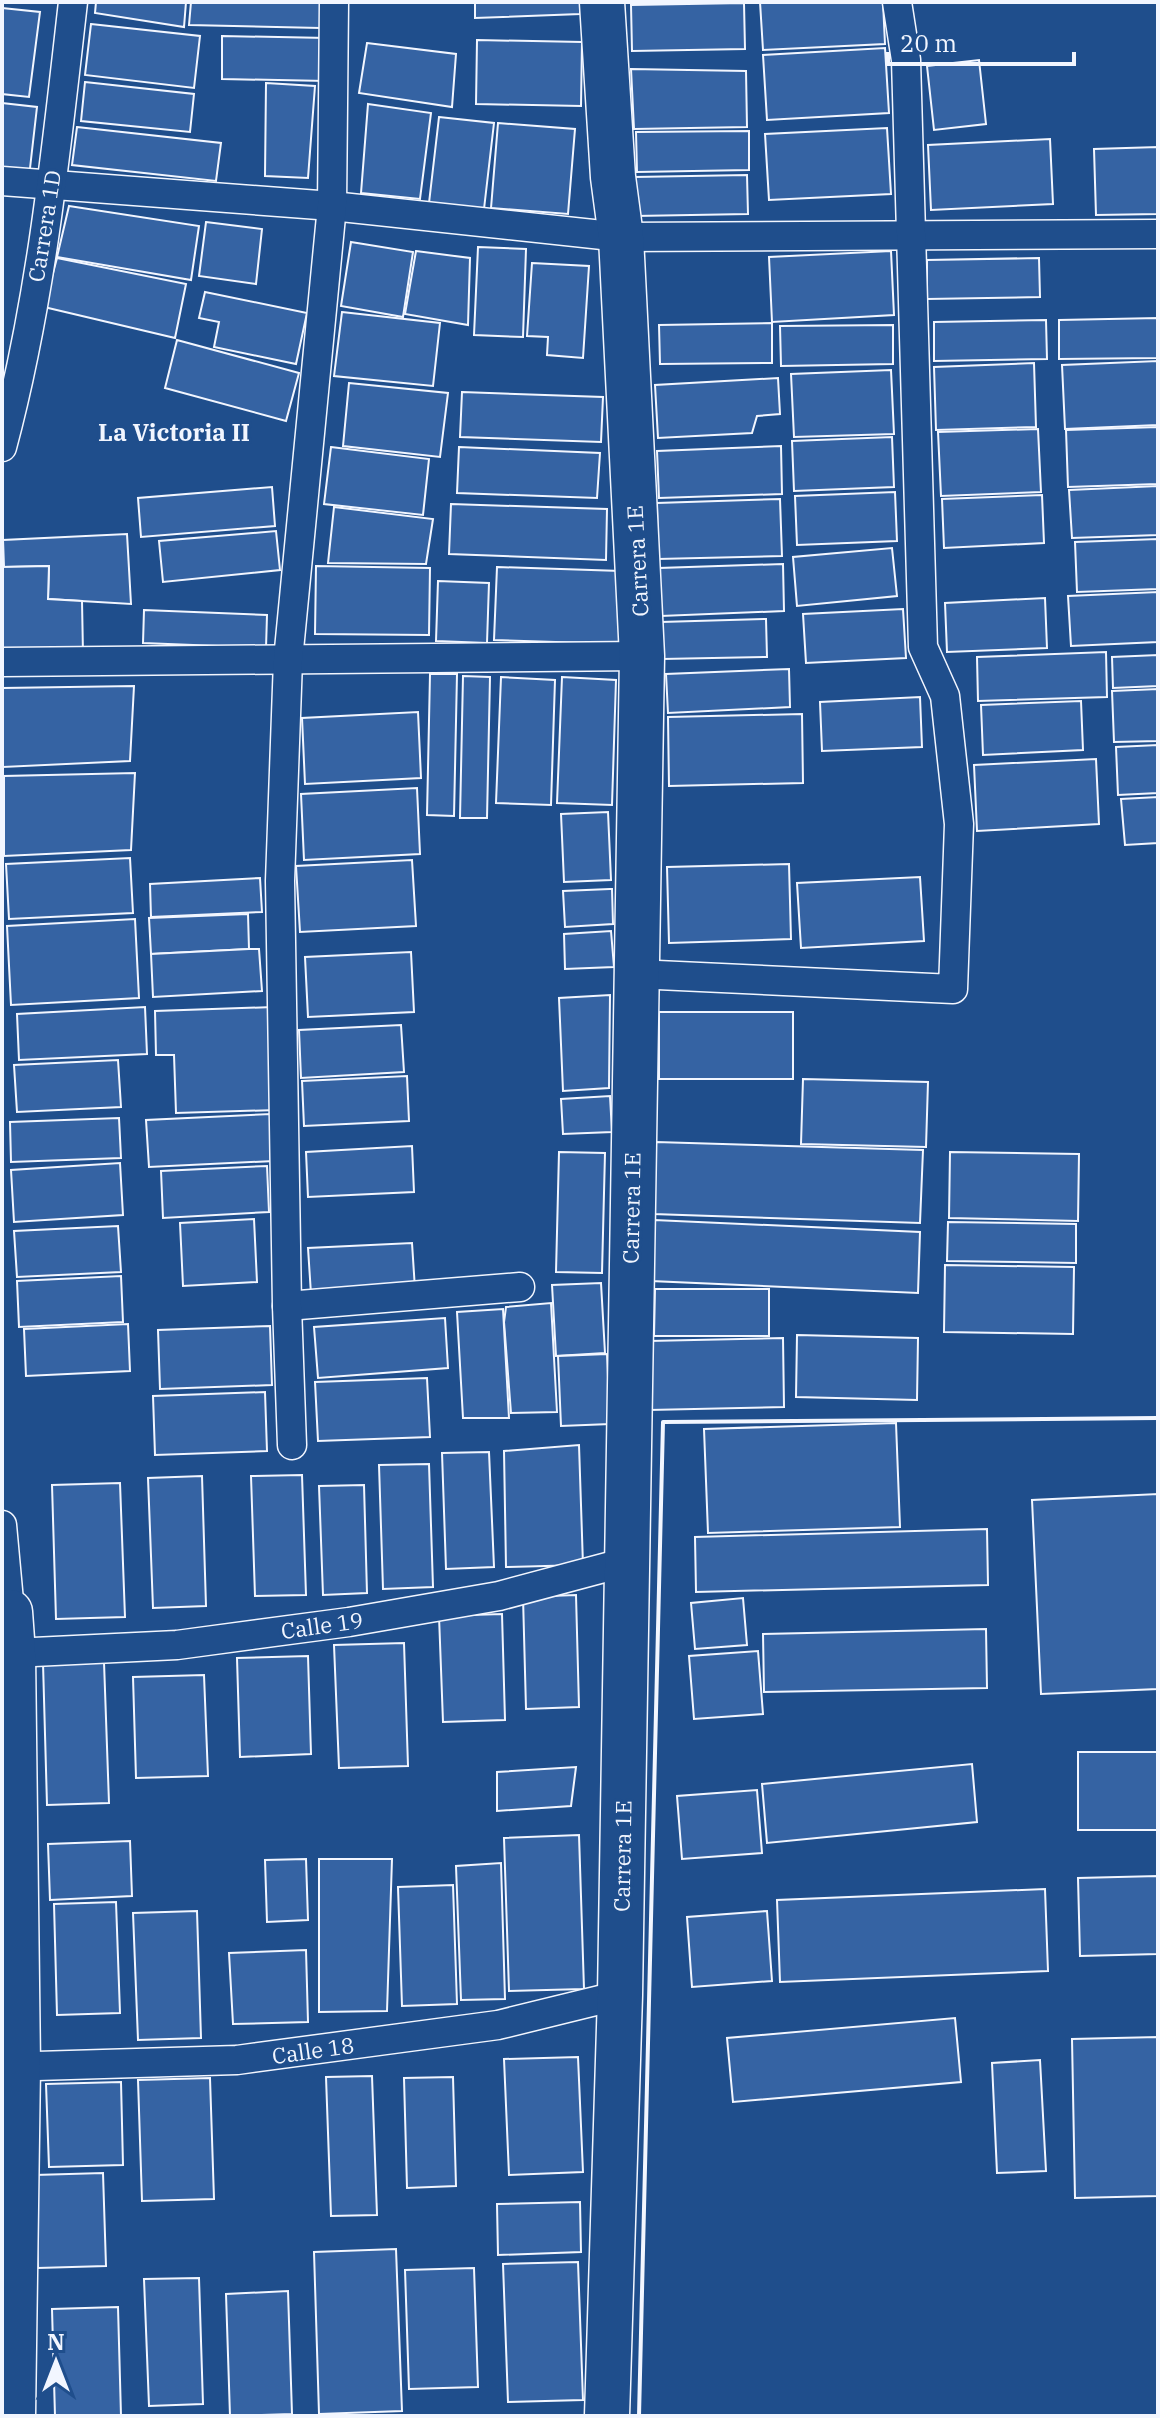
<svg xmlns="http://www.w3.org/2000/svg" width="1160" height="2418" font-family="'IBM Plex Serif',serif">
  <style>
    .building { fill: #3563a3; stroke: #f2f6ff; stroke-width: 2 }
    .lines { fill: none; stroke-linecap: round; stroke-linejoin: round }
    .lane-casing { stroke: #f2f6ff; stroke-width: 31 }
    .street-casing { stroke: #f2f6ff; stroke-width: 47 }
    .lane { stroke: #1f4e8c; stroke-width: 28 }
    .street { stroke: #1f4e8c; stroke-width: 44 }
    .wall { stroke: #f2f6ff; stroke-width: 4 }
    .labels { text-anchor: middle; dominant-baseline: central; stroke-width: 6; stroke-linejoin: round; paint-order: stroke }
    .street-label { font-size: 22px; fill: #f2f6ff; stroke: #1f4e8c }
    .neighbourhood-label { font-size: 24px; font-weight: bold; fill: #f2f6ff; stroke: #1f4e8c }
  </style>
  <rect width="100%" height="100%" fill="#1f4e8c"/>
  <!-- building -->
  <g class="building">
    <path d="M96,2H186L184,27L95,13Z"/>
    <path d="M191,2H321L320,28L189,25Z"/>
    <path d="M475,2H580V14L475,18Z"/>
    <path d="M760,2H883L885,44L763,50Z"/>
    <path d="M744,3L745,49L632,51L631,5Z"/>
    <path d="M2,8L40,12L29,97L2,94Z"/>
    <path d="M91,24L200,36L194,88L85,75Z"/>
    <path d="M222,36L327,38L326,81L222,79Z"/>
    <path d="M477,40L582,42L581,106L476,104Z"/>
    <path d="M367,43L456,54L452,107L359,93Z"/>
    <path d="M885,48L889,113L767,120L763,55Z"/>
    <path d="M979,60L986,124L934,130L927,66Z"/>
    <path d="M631,69L746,71L747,127L634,129Z"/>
    <path d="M85,82L194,94L190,132L81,121Z"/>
    <path d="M266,83L315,86L308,178L265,176Z"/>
    <path d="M2,103L37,107L29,177L2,174Z"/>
    <path d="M368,104L431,113L420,199L361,193Z"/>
    <path d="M439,117L494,123L484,209L429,203Z"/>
    <path d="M498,123L575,129L568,214L491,208Z"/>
    <path d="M77,127L221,143L216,181L72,165Z"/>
    <path d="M887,128L891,194L769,200L765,134Z"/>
    <path d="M749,131V170L637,172L636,132Z"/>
    <path d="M1050,139L1053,204L931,210L928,145Z"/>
    <path d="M1158,147V214L1096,215L1094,149Z"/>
    <path d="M747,175L748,214L635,216L634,177Z"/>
    <path d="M69,206L199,226L191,280L57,257Z"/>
    <path d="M206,222L262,229L256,284L199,276Z"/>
    <path d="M351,242L413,252L403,317L341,306Z"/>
    <path d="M478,247L526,249L523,337L474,335Z"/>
    <path d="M416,251L470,258L468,325L405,314Z"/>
    <path d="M891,251L894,315L772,322L769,257Z"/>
    <path d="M57,258L186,284L175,338L44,307Z"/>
    <path d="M1039,258L1040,297L927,299V260Z"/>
    <path d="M532,263L589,266L583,358L547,355L548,337L527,336Z"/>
    <path d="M205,292L307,313L296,364L214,347L219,322L199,318Z"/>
    <path d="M342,312L440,323L433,386L334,376Z"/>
    <path d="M1158,318V358L1059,359V320Z"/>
    <path d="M1046,320L1047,359L934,361V322Z"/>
    <path d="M772,323V363L660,364L659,325Z"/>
    <path d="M893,325V364L781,366L780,326Z"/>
    <path d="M177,340L299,373L286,421L165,388Z"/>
    <path d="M1158,361V425L1065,429L1062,365Z"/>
    <path d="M1034,363L1036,427L936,430L934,367Z"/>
    <path d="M891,370L894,434L794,437L791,374Z"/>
    <path d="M778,378L780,414L757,416L752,433L658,438L655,385Z"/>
    <path d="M349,383L448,393L440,457L343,446Z"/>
    <path d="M462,392L603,397L601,442L460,437Z"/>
    <path d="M1158,427V484L1068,487L1066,430Z"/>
    <path d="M1038,429L1041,492L941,496L938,432Z"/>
    <path d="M892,437L894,487L794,491L792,441Z"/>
    <path d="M781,446L782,494L659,498L657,451Z"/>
    <path d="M331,447L429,459L423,515L324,504Z"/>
    <path d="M459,447L600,453L597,498L457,493Z"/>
    <path d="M1158,486V535L1072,538L1069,490Z"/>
    <path d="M272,487L275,526L141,537L138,498Z"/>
    <path d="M895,492L897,541L797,545L795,496Z"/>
    <path d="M1042,495L1044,543L944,548L942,499Z"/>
    <path d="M780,499L782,556L658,559L657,503Z"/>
    <path d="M451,504L607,509L606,560L449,554Z"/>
    <path d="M334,507L433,519L426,564L328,563Z"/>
    <path d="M276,531L280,570L163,582L159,541Z"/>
    <path d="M127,534L131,604L48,599L49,566L4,567L3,540Z"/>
    <path d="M1158,539V589L1077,592L1075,542Z"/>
    <path d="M892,548L897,596L797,606L793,557Z"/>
    <path d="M783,564L784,611L661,616L659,568Z"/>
    <path d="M49,566L48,599L82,601L83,654L2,657V567Z"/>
    <path d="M316,566L430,568L429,635L315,634Z"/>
    <path d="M497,567L621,571L619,644L494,640Z"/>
    <path d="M438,581L489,583L487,643L436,641Z"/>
    <path d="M1158,592V642L1071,646L1068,596Z"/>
    <path d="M1045,598L1047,648L947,652L945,603Z"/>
    <path d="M903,609L906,658L806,663L803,614Z"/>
    <path d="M144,610L267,615L266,648L143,643Z"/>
    <path d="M766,619L767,657L662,659L661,622Z"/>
    <path d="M1106,652L1107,697L978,701L977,657Z"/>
    <path d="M1158,655V686L1113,688L1112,657Z"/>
    <path d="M789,669L790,707L668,713L666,674Z"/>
    <path d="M430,674H457L454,816L427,815Z"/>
    <path d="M463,676L490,677L487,818H460Z"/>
    <path d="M501,677L555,680L551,805L496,803Z"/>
    <path d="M562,677L616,680L612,805L557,803Z"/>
    <path d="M134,686L130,761L3,767V688Z"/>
    <path d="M1158,689V741L1114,742L1112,691Z"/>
    <path d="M920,697L922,747L822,751L820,702Z"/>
    <path d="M1081,701L1083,750L983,755L981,705Z"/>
    <path d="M418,712L421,778L305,784L302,718Z"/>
    <path d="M802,714L803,783L669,786L668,717Z"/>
    <path d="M1158,745V793L1118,795L1116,747Z"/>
    <path d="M1096,759L1099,824L977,831L974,765Z"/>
    <path d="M135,773L131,850L4,856V776Z"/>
    <path d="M417,788L420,854L304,860L301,794Z"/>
    <path d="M1158,797V843L1125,845L1121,799Z"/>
    <path d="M608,812L611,880L564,882L561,814Z"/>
    <path d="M130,858L133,913L9,919L6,864Z"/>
    <path d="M412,860L416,926L300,932L296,866Z"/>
    <path d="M789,864L791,939L669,943L667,867Z"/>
    <path d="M920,877L924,941L801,948L797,883Z"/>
    <path d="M260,878L262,912L151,917L150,884Z"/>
    <path d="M610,889H612L613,924L565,927L563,891Z"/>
    <path d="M248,914L249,949L151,954L149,918Z"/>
    <path d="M135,919L139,998L11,1005L7,926Z"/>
    <path d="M611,931L614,967L565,969L564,934Z"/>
    <path d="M249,949H259L262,991L153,997L151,954Z"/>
    <path d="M411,952L414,1012L308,1017L305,957Z"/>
    <path d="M610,995L609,1088L563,1091L559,998Z"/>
    <path d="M145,1007L147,1054L19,1060L17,1014Z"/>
    <path d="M273,1007L277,1110L176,1113L174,1055H156L155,1011Z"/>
    <rect x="659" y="1012" width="134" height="67"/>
    <path d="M401,1025L404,1072L301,1078L299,1030Z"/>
    <path d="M118,1060L121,1107L17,1112L14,1065Z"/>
    <path d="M407,1076L409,1121L304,1126L302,1081Z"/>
    <path d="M803,1079L928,1082L926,1147L801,1144Z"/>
    <path d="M610,1096L612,1132L563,1134L561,1099Z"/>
    <path d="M271,1114L274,1161L149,1167L146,1120Z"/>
    <path d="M119,1118L121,1158L11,1162L10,1122Z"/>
    <path d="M656,1142L923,1150L920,1223L653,1214Z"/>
    <path d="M412,1146L414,1192L308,1197L306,1152Z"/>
    <path d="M559,1152L605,1153L602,1273L556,1272Z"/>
    <path d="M950,1152L1079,1154L1078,1221L949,1218Z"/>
    <path d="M120,1163L123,1215L14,1222L11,1170Z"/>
    <path d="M267,1166L269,1212L163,1218L161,1171Z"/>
    <path d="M254,1219L257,1282L183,1286L180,1223Z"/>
    <path d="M654,1220L920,1232L918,1293L651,1281Z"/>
    <path d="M948,1222L1076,1224V1263L947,1261Z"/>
    <path d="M118,1226L121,1272L17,1277L14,1231Z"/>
    <path d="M412,1243L415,1289L311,1294L308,1248Z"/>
    <path d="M945,1265L1074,1267L1073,1334L944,1332Z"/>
    <path d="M121,1276L123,1322L19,1327L17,1281Z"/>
    <path d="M601,1283L605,1353L556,1356L552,1285Z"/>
    <path d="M655,1289H769V1336H654Z"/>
    <path d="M551,1303L557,1412L511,1413L504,1322L506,1307Z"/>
    <path d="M503,1309L509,1418H463L457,1312Z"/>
    <path d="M445,1318L448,1368L318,1378L314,1327Z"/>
    <path d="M128,1324L130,1371L26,1376L24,1329Z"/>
    <path d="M270,1326L272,1385L160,1389L158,1330Z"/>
    <path d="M797,1335L918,1338L917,1400L796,1397Z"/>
    <path d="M783,1338L784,1407L649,1410L648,1341Z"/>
    <path d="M607,1354L610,1424L561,1426L558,1356Z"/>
    <path d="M427,1378L430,1437L318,1441L315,1382Z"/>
    <path d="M265,1392L267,1451L155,1455L153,1396Z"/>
    <path d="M896,1423L900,1527L708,1533L704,1429Z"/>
    <path d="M579,1445L583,1565L506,1567L504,1451Z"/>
    <path d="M489,1452L494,1567L446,1569L442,1453Z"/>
    <path d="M429,1464L433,1587L383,1589L379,1465Z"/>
    <path d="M302,1475L306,1595L255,1596L251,1476Z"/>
    <path d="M202,1476L206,1606L153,1608L148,1478Z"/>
    <path d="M120,1483L125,1617L56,1619L52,1485Z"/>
    <path d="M364,1485L367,1593L323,1595L319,1486Z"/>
    <path d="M1158,1494V1689L1041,1694L1032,1500Z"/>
    <path d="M987,1529L988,1585L696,1592L695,1537Z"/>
    <path d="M576,1595L579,1707L526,1709L523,1597Z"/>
    <path d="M743,1598L747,1645L695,1649L691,1603Z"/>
    <path d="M502,1614L505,1720L443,1722L439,1616Z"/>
    <path d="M986,1629L987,1688L764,1692L763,1634Z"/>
    <path d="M404,1643L408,1766L339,1768L334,1645Z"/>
    <path d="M758,1651L763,1714L694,1719L689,1656Z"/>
    <path d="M308,1656L311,1754L240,1757L237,1658Z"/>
    <path d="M104,1662L109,1803L47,1805L43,1663Z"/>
    <path d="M204,1675L208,1776L136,1778L133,1677Z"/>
    <rect x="1078" y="1752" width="80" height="78"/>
    <path d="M972,1764L977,1822L767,1843L762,1784Z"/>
    <path d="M576,1767L571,1806L497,1811V1772Z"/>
    <path d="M757,1790L762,1853L682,1859L677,1796Z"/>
    <path d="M579,1835L584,1989L509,1991L504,1838Z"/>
    <path d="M130,1841L132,1896L50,1900L48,1844Z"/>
    <path d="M306,1859L308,1920L267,1922L265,1860Z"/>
    <path d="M319,1859H392L387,2011L319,2012Z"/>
    <path d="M501,1863L505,1999L461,2000L456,1866Z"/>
    <path d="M1158,1876V1954L1080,1956L1078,1878Z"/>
    <path d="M453,1885L457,2004L402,2006L398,1887Z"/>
    <path d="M1045,1889L1048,1971L780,1982L777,1900Z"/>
    <path d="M116,1902L120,2013L57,2015L54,1904Z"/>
    <path d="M197,1911L201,2038L138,2040L133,1913Z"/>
    <path d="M767,1911L772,1981L692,1987L687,1917Z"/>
    <path d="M306,1950L308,2022L233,2024L229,1953Z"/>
    <path d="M955,2018L961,2082L733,2102L727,2038Z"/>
    <path d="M1158,2037V2196L1075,2198L1072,2039Z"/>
    <path d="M578,2057L583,2172L509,2175L504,2059Z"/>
    <path d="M1040,2060L1046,2171L997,2173L992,2063Z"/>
    <path d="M372,2076L377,2215L331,2216L326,2077Z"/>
    <path d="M453,2077L456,2186L407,2188L404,2078Z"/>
    <path d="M210,2078L214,2199L142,2201L138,2080Z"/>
    <path d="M121,2082L123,2165L49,2167L46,2084Z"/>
    <path d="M103,2173L106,2266L38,2268L35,2175Z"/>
    <path d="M580,2202L581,2252L498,2255L497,2204Z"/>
    <path d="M396,2249L402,2411L319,2414L314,2252Z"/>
    <path d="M578,2262L583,2400L508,2402L503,2264Z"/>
    <path d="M474,2268L478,2387L409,2389L405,2270Z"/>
    <path d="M199,2278L203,2404L149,2406L144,2279Z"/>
    <path d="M288,2291L292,2414L230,2416L226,2294Z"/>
    <path d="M118,2307L121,2416H55L52,2309Z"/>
  </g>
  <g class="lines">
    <!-- lane casing -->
    <g class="lane-casing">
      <g id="lane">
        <path d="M2,181L332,206L621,237L1158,234"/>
        <path d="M2,447C41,302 56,151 73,2"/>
        <path d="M2,662L642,656"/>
        <path d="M636,974L953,989L959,824L945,696L923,647L906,60L897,2"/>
        <path d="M287,1306L520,1287"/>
        <path d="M292,1445L287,1306L280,881L288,660L332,206L334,2"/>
        <path d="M2,1525L10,1612H2"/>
        <path d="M13,1653L177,1645L349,1622L499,1596L626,1562"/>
        <path d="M3,2067L237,2060L498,2025L620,1995"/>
      </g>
    </g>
    <!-- street casing -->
    <g class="street-casing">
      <g id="street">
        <path d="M602,2L613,177L621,237L642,656L620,1995L607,2416"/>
        <path d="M10,1612L13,1653L18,2066L13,2416"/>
      </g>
    </g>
    <!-- lane -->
    <use href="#lane" class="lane"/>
    <!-- street -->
    <use href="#street" class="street"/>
    <!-- wall -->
    <path class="wall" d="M639,2416L663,1422L1158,1418"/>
  </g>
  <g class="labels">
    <!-- street labels -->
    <g class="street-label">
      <text transform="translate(44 226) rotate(-81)">Carrera 1D</text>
      <text transform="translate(637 561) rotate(-93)">Carrera 1E</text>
      <text transform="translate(631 1208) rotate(-89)">Carrera 1E</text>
      <text transform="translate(322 1625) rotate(-8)">Calle 19</text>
      <text transform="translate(622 1856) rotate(-89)">Carrera 1E</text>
      <text transform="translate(313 2050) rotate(-8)">Calle 18</text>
    </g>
    <!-- neighbourhood labels -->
    <g class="neighbourhood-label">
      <text x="174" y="432">La Victoria II</text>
    </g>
  </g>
  <!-- border -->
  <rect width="1160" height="2418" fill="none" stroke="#f2f6ff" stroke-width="8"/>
  <!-- north arrow -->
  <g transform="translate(56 2362)" stroke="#1f4e8c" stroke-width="6" paint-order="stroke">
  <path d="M0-6L14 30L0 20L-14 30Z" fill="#f2f6ff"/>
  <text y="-12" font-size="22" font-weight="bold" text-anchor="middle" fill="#f2f6ff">N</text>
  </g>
  <!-- scale -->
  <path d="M888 52v12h186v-12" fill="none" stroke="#f2f6ff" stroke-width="4"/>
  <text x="900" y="52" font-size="24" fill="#f2f6ff" stroke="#1f4e8c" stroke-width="6" paint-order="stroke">20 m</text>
</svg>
